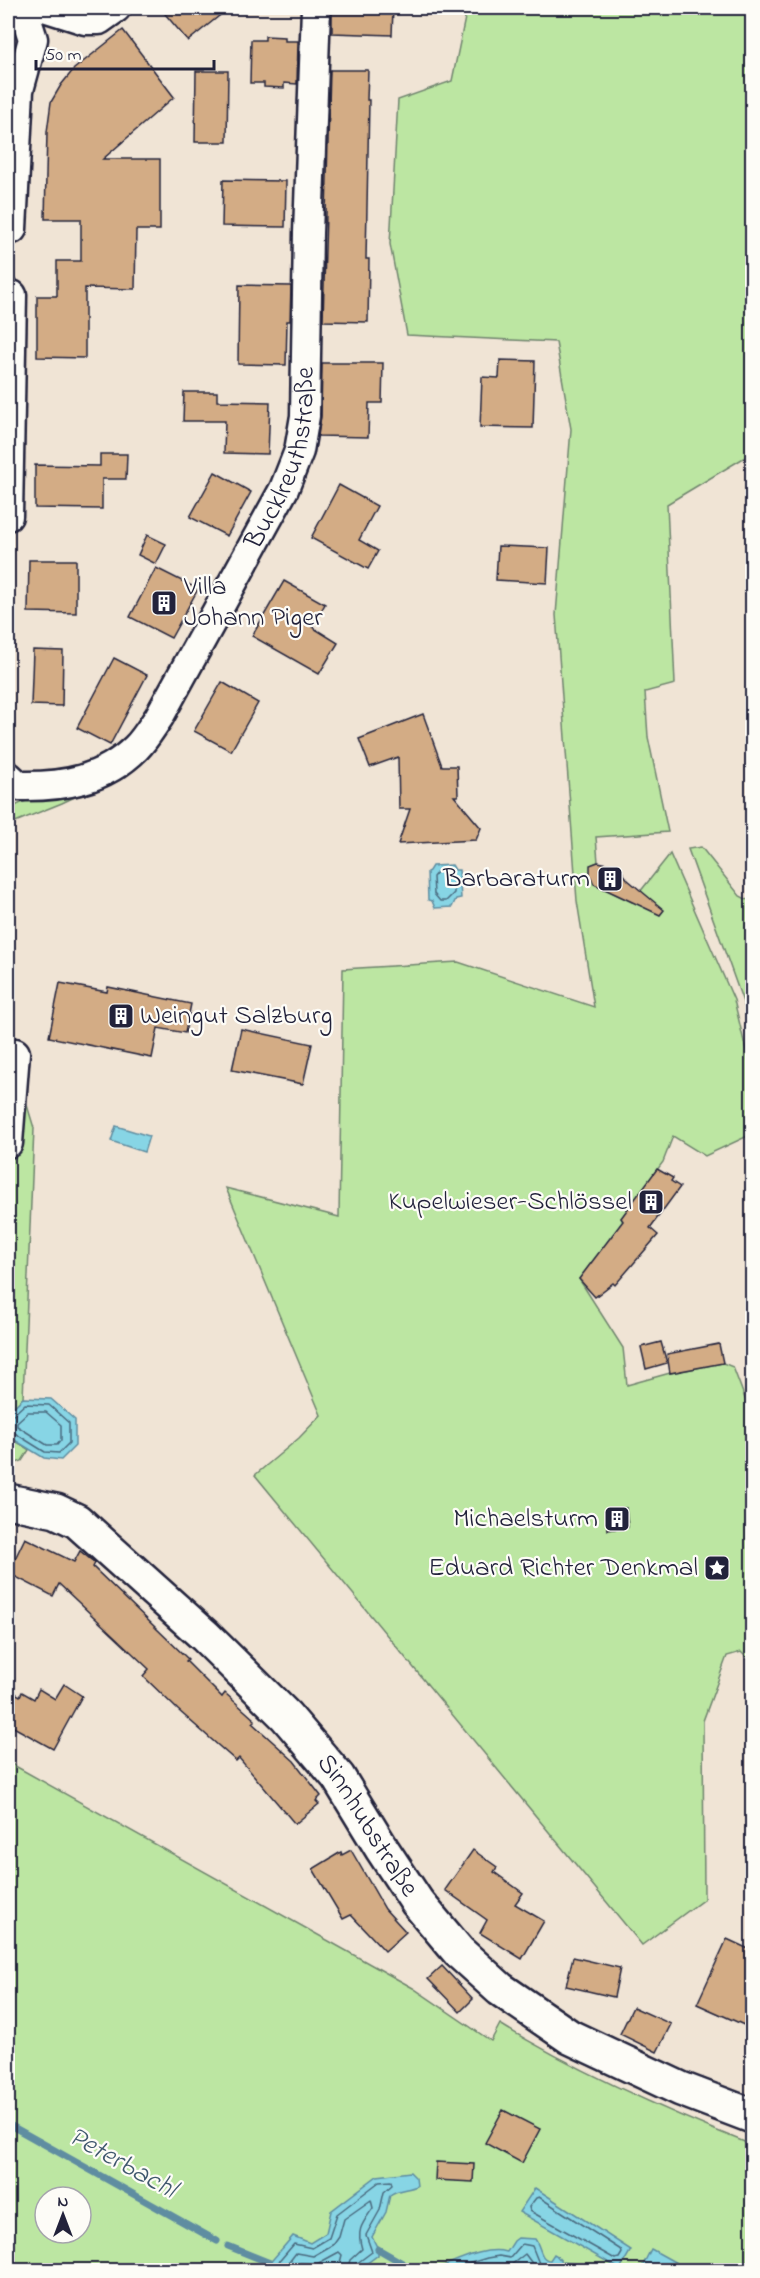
<svg xmlns="http://www.w3.org/2000/svg" width="760" height="2278" font-family="'Indie Flower',sans-serif">
  <style>
    .green { fill: #bce6a2; stroke: #6f846e; stroke-width: 1.5; fill-rule: evenodd }
    .water { fill: #87d5e5; stroke: #5f8da1; stroke-width: 1.5 }
    .lines { fill: none; stroke-linecap: round; stroke-linejoin: round }
    .shore { stroke: #4a6a7f; stroke-width: 1.5 }
    .stream { stroke: #5f8da1; stroke-width: 7 }
    .building { fill: #d3ac85; stroke: #22223b; stroke-width: 1.5 }
    .street-casing { stroke: #22223b; stroke-width: 33 }
    .secondary-casing { stroke: #22223b; stroke-width: 38 }
    .street { stroke: #fdfcf7; stroke-width: 28 }
    .secondary { stroke: #fdfcf7; stroke-width: 33 }
    .labels { text-anchor: middle; dominant-baseline: central; stroke-width: 4.5; stroke-linejoin: round; paint-order: stroke }
    .street-label { font-size: 27px; fill: #22223b; stroke: #fdfcf7 }
    .poi-label { font-size: 27px; fill: #22223b; stroke: #fdfcf7; text-anchor: end }
    .water-label { font-size: 28px; font-style: italic; fill: #40586e; stroke: #fdfcf7 }
  </style>
  <rect width="100%" height="100%" fill="#f0e4d5"/>
  <filter id="ink" filterUnits="userSpaceOnUse"><feTurbulence type="fractalNoise" baseFrequency=".0167" numOctaves="2"/><feDisplacementMap in="SourceGraphic" scale="12" xChannelSelector="R" yChannelSelector="G"/><feConvolveMatrix kernelMatrix="1 2 1 2 8 2 1 2 1" color-interpolation-filters="sRGB"/></filter>
  <g filter="url(#ink)">
    <!-- green -->
    <g class="green">
      <path d="M467,8H752V453L667,504L675,684L645,692L648,737L668,832L596,837L598,862L593,864L594,884L632,902L670,854L734,1000L752,1075V1134L705,1156L673,1136L663,1162L621,1218L623,1221L579,1279L623,1348L627,1385L670,1373L723,1363L733,1367L752,1417V1663L741,1652L727,1656L703,1721L704,1899L642,1945L255,1475L299,1438L321,1415L226,1188L339,1217L343,969L458,962L594,1007L577,901L556,615L571,429L556,342L407,335L390,244L398,100L452,81Z"/>
      <path d="M100,785L62,803L8,825V810C30,795 73,791 100,785Z"/>
      <path d="M701,847L740,896L752,902V1027L688,849Z"/>
      <path d="M23,1092L34,1128L23,1398L8,1412V1098Z"/>
      <path d="M8,1436L29,1450L22,1461L8,1466Z"/>
      <path d="M8,1762L413,1988L491,2041L500,2024C580,2073 666,2111 752,2145V2270H8ZM45,2197H81V2233H45Z"/>
    </g>
    <!-- water -->
    <g class="water">
      <path d="M452,865L455,870H459L461,898L456,899L452,907L435,908L432,901L428,900L427,872L429,871L432,866Z"/>
      <path d="M116,1126L149,1136L144,1152L111,1141Z"/>
      <path d="M23,1398L51,1399L75,1420V1446L61,1460L44,1458L8,1436V1412Z"/>
      <path d="M410,2172L416,2178L417,2186C408,2190 397,2189 390,2195L386,2212L372,2237L378,2249V2255L358,2270H273L267,2266L293,2236L310,2243L326,2233L331,2211L377,2176Z"/>
      <path d="M535,2188L631,2250L620,2269L519,2212Z"/>
      <path d="M518,2238L535,2239C541,2247 540,2260 550,2260L554,2254L556,2255L562,2262L583,2265L586,2270H437L438,2268C459,2260 485,2246 507,2252L514,2241Z"/>
      <path d="M651,2249L689,2270H644L641,2269Z"/>
    </g>
    <g class="lines">
      <!-- shore -->
      <g class="shore">
        <path d="M438,871H447L454,877V893L446,901H440L434,894L433,877Z"/>
        <path d="M28,1412H46L61,1425V1440L57,1445H47L17,1426V1422Z"/>
        <path d="M8,1416L13,1415L25,1404L49,1405L69,1423V1443L59,1453L45,1452L13,1432L8,1431"/>
        <path d="M539,2197L621,2250L622,2253L619,2258L615,2259L530,2211L529,2207L536,2198Z"/>
        <path d="M276,2270V2265L294,2244L312,2248L329,2238L337,2214L379,2182L391,2181L392,2185L384,2192L380,2210L366,2235L372,2252L356,2264L354,2270"/>
        <path d="M283,2270L296,2253L313,2256L334,2244L339,2237L344,2219L371,2200L373,2208C362,2224 356,2230 362,2249L350,2260L347,2270"/>
        <path d="M293,2270L300,2263L317,2264L339,2252L342,2255L338,2270"/>
        <path d="M448,2270L487,2258L499,2256L510,2258L522,2244L532,2246L538,2261L543,2266L555,2265L566,2270H579"/>
        <path d="M469,2270L498,2264L511,2265L525,2254L537,2270"/>
      </g>
      <!-- stream -->
      <g class="stream">
        <path d="M8,2124L217,2241"/>
        <path d="M228,2246L270,2263"/>
        <path d="M378,2249L404,2264"/>
      </g>
    </g>
    <!-- building -->
    <g class="building">
      <path d="M160,8H229L188,41Z"/>
      <path d="M332,8H393L392,35L332,33Z"/>
      <path d="M123,30L174,97L103,159H160V230H136L135,289L85,288V358L37,357V296H57V261H81V219H45L47,132L51,102L61,85L74,69Z"/>
      <path d="M265,36L285,37V41H298L297,84L284,83V88L264,87V83H250L251,40H265Z"/>
      <path d="M330,70H368L367,100H369L366,259H369L368,322L323,321Z"/>
      <path d="M196,71H228L227,142H195Z"/>
      <path d="M223,180L286,181L285,227L222,226Z"/>
      <path d="M239,285L291,286L290,321H287L286,365L238,364Z"/>
      <path d="M500,360L535,361L533,428L480,427L482,377L499,378Z"/>
      <path d="M322,363H383L382,403H369L368,437L318,436L321,416Z"/>
      <path d="M184,392H217V401L270,402L268,454L224,453L225,421H183Z"/>
      <path d="M100,454H127L126,479H102V509L35,508V465L100,466Z"/>
      <path d="M215,472L251,492L227,536L190,517Z"/>
      <path d="M339,485L377,506L359,540L378,551L368,569L311,538Z"/>
      <path d="M147,535L166,544L156,564L138,555Z"/>
      <path d="M498,546L549,548L547,583L496,580Z"/>
      <path d="M29,560H76V613L28,612Z"/>
      <path d="M156,568L198,589L171,638L130,617Z"/>
      <path d="M284,581L325,604L312,627L338,643L319,674L252,636Z"/>
      <path d="M33,650L63,651L62,706L31,705Z"/>
      <path d="M114,658L147,675L110,745L77,728Z"/>
      <path d="M222,682L258,703L231,751L194,731Z"/>
      <path d="M423,714L442,766H457L458,796H454L481,828L476,840L398,844L410,809H399L398,757L370,767L359,739Z"/>
      <path d="M598,862L618,866L628,880L664,910L660,915L594,884L590,875V865Z"/>
      <path d="M60,983L107,992L108,987L191,1004L185,1033L158,1028L152,1058L49,1037Z"/>
      <path d="M241,1029L312,1044L303,1084L232,1070Z"/>
      <path d="M657,1169L673,1178L671,1181L680,1187L650,1228L658,1235L615,1285L613,1283L595,1297L579,1279L623,1221L621,1218Z"/>
      <path d="M661,1342L667,1363L646,1369L641,1347Z"/>
      <path d="M719,1344L723,1363L670,1373L667,1354Z"/>
      <path d="M626,1508L628,1527L608,1530L606,1510Z"/>
      <path d="M25,1538L74,1562L80,1551L95,1563L93,1567L188,1659L186,1661L222,1697L225,1693L255,1720L252,1723L294,1761L321,1796L316,1801L319,1804L295,1824L239,1758L236,1761L178,1710L143,1676L149,1669L59,1584L53,1596L8,1573Z"/>
      <path d="M64,1684L82,1696L53,1749L8,1724V1689L20,1696L22,1692L34,1699L39,1689L55,1699Z"/>
      <path d="M351,1850L385,1909L406,1932L385,1951L351,1915L343,1919L313,1869L341,1852L342,1855Z"/>
      <path d="M473,1850L497,1867L494,1872L523,1893L515,1904L544,1921L522,1959L480,1933L487,1920L445,1890Z"/>
      <path d="M727,1939L753,1951V2029L697,2004Z"/>
      <path d="M573,1957L620,1968L614,1997L566,1986Z"/>
      <path d="M442,1966L473,1999L460,2012L428,1979Z"/>
      <path d="M633,2007L671,2024L657,2052L620,2034Z"/>
      <path d="M503,2110L540,2129L522,2163L485,2143Z"/>
      <path d="M436,2162L474,2164L473,2182L435,2180Z"/>
    </g>
    <g class="lines">
      <!-- street casing -->
      <g class="street-casing">
        <g id="street">
          <path d="M47,8L85,20H99L116,8"/>
          <path d="M12,229L19,90L33,39L23,8"/>
          <path d="M8,294L12,295L8,516"/>
          <path id="s1" d="M8,776L19,786C63,787 104,780 136,748C145,739 152,727 159,717L284,489L299,451L305,416L308,233L316,8"/>
          <path d="M8,1143L15,1053"/>
        </g>
      </g>
      <!-- secondary casing -->
      <g class="secondary-casing">
        <g id="secondary">
          <path id="s2" d="M8,1501L56,1511L77,1521L205,1636L286,1716L338,1777L382,1849L417,1902L459,1952L500,1989L570,2037L681,2089L752,2116"/>
        </g>
      </g>
      <!-- street -->
      <use href="#street" class="street"/>
      <!-- secondary -->
      <use href="#secondary" class="secondary"/>
    </g>
  </g>
  <!-- icons -->
  <defs>
    <g id="building-square" transform="scale(1.35)"><rect x="-9" y="-9" width="18" height="18" rx="4" fill="#22223b" stroke="#fdfcf7"/><path d="M-4-6H4V6H1V3H-1V6H-4ZM-2.5-4.3h1.7v1.8h-1.7ZM.8-4.3h1.7v1.8H.8ZM-2.5-1h1.7V.8h-1.7ZM.8-1h1.7V.8H.8Z" fill="#fff"/></g>
    <g id="sight-square" transform="scale(1.35)"><rect x="-9" y="-9" width="18" height="18" rx="4" fill="#22223b" stroke="#fdfcf7"/><path d="M0-6L1.8-2.2L6-1.7L2.9 1.2L3.7 5.4L0 3.3L-3.7 5.4L-2.9 1.2L-6-1.7L-1.8-2.2Z" fill="#fff"/></g>
  </defs>
  <g fill-rule="evenodd">
    <use href="#building-square" x="164" y="603"/>
    <use href="#building-square" x="610" y="879"/>
    <use href="#building-square" x="121" y="1016"/>
    <use href="#building-square" x="651" y="1202"/>
    <use href="#building-square" x="617" y="1519"/>
    <use href="#sight-square" x="717" y="1568"/>
  </g>
  <g class="labels">
    <!-- street labels -->
    <g class="street-label">
      <text stroke="none"><textPath href="#s1" startOffset="470">Bucklreuthstraße</textPath></text>
      <text stroke="none"><textPath href="#s2" startOffset="495">Sinnhubstraße</textPath></text>
    </g>
    <!-- poi labels -->
    <g class="poi-label">
      <text x="184" y="587" text-anchor="start">Villa<tspan x="184" dy="31">Johann Piger</tspan></text>
      <text x="590" y="879">Barbaraturm</text>
      <text x="140" y="1016" text-anchor="start">Weingut Salzburg</text>
      <text x="632" y="1202">Kupelwieser-Schlössel</text>
      <text x="598" y="1519">Michaelsturm</text>
      <text x="698" y="1568">Eduard Richter Denkmal</text>
    </g>
    <!-- water labels -->
    <g class="water-label">
      <text transform="translate(122 2164) rotate(29)">Peterbachl</text>
    </g>
  </g>
  <!-- margin -->
  <rect width="760" height="2278" fill="none" stroke="#fdfcf7" stroke-width="30"/>
  <rect x="15" y="15" width="730" height="2248" fill="none" stroke="#22223b" stroke-width="2" filter="url(#ink)"/>
  <!-- north arrow -->
  <g transform="translate(63 2215)"><circle r="28" fill="#fdfcf7" stroke="#a5a5ac" stroke-width="1.5"/>
  <path d="M0-4.5L10 22L0 15L-10 22Z" fill="#22223b"/>
  <text y="-9" font-size="16" font-weight="bold" text-anchor="middle" fill="#22223b">N</text>
  </g>
  <!-- scale -->
  <path d="M36 60v9h178v-9" fill="none" stroke="#22223b" stroke-width="3"/>
  <text x="45" y="60" font-size="18" fill="#22223b" stroke="#fdfcf7" stroke-width="4.5" paint-order="stroke">50 m</text>
</svg>
